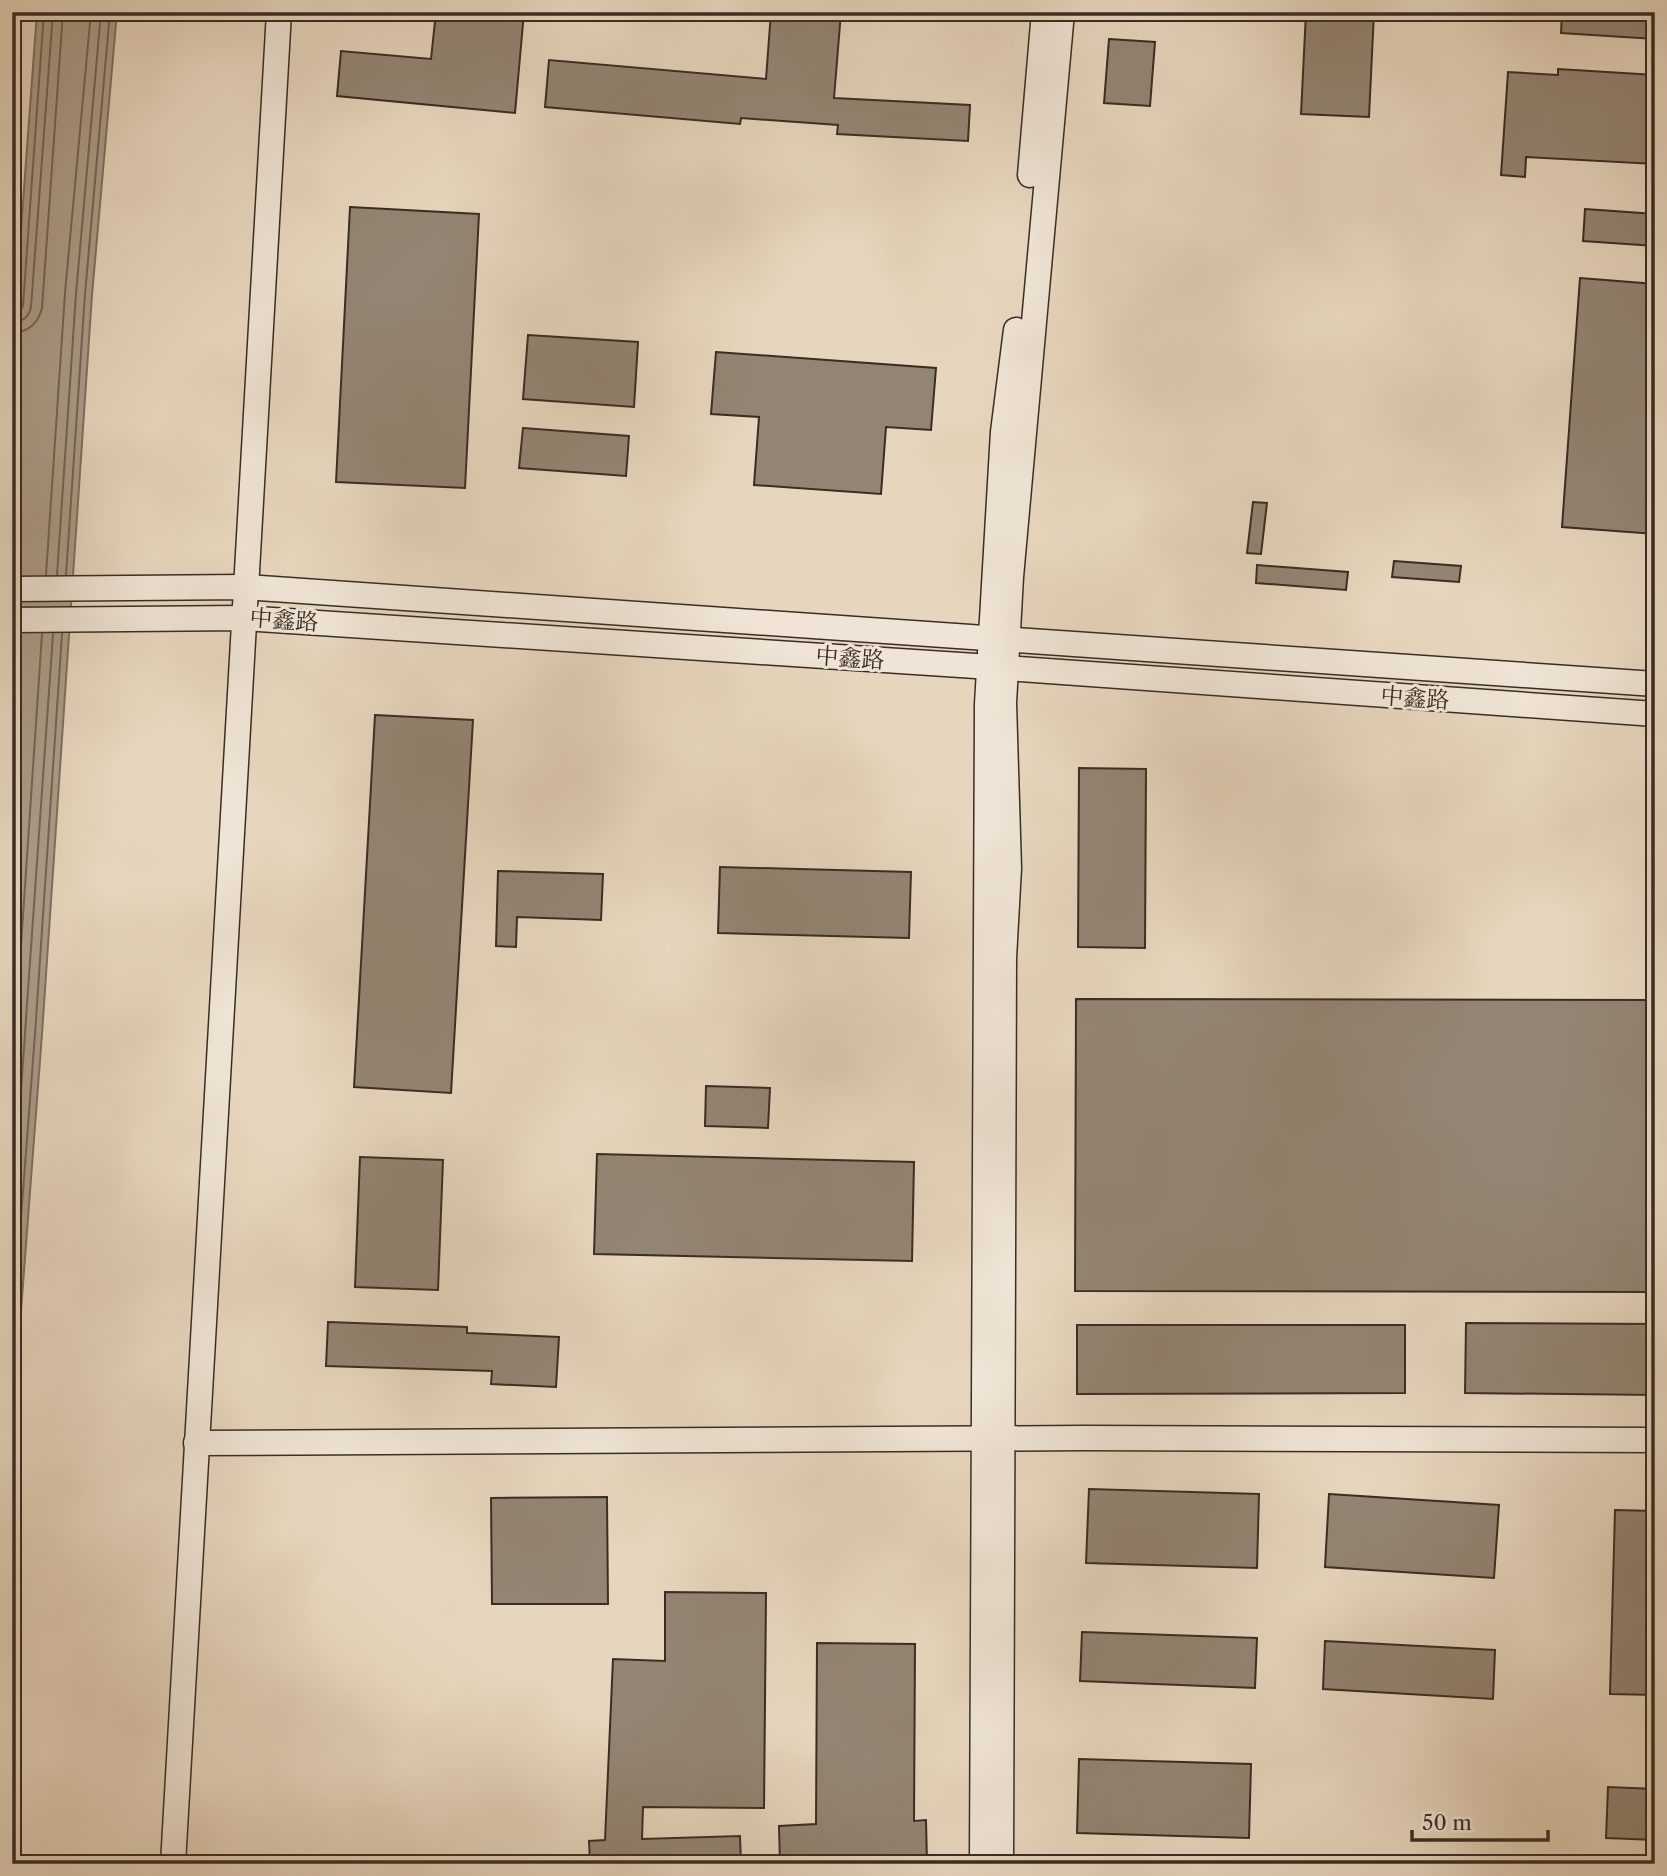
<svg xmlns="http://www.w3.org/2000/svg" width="1667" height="1876" font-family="'Libre Caslon Text','Noto Serif SC',serif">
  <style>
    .water { fill: #ac9d8a; stroke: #7e7061; stroke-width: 2 }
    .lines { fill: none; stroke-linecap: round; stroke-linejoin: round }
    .shore { stroke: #726557; stroke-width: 2 }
    .building { fill: #938574; stroke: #392d24; stroke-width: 2 }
    .secondary-casing { stroke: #392d24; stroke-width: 27 }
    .secondary { stroke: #efe4d5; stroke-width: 24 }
    .labels { text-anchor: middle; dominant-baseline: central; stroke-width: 6; stroke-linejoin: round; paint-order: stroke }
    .street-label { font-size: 23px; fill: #392d24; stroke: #efe4d5 }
  </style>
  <rect width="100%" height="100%" fill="#e7d6be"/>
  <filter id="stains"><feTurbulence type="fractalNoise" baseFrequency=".00286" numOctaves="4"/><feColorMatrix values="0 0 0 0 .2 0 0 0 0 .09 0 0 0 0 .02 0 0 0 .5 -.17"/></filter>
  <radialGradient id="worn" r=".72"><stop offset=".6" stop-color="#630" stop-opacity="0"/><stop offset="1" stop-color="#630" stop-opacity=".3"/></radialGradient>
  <!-- water -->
  <path class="water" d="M37,12H117L92,295L42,1034L12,1429V352Z"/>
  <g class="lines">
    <!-- shore -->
    <g class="shore">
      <path d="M12,314L19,312L23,306L44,12"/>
      <path d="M12,322C22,322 29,317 31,307L53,12"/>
      <path d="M12,333C28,332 38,324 42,308L63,12"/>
      <path d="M46,575L65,293L91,12"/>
      <path d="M57,575L76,294L101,12"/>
      <path d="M66,575L85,294L110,12"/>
      <path d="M12,1079L42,634"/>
      <path d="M12,1219L53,634"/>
      <path d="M12,1336L35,1034L62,634"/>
    </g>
  </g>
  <!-- building -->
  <g class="building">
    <path d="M436,12H524L515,113L337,96L341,51L431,59Z"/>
    <path d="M771,12H841L834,98L970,105L968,141L837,134L838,125L741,118L740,124L545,107L549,60L766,79Z"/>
    <path d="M1306,12H1374L1369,117L1301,114Z"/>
    <path d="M1562,12H1655V39L1561,33Z"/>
    <path d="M1109,39L1155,42L1150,106L1104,103Z"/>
    <path d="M1558,69L1655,75V164L1526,157L1525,177L1501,175L1508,72L1558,75Z"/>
    <path d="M350,207L479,214L465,488L336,482Z"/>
    <path d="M1585,209L1655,214V246L1583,241Z"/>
    <path d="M1580,278L1655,284V534L1562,527Z"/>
    <path d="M528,335L638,342L634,407L523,399Z"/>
    <path d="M716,352L936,368L931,430L886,427L881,494L754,485L759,417L711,414Z"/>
    <path d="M523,428L629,436L626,476L519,468Z"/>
    <path d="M1253,502L1267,503L1261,554L1247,553Z"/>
    <path d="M1394,561L1461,566L1459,582L1392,577Z"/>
    <path d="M1257,565L1348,572L1346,590L1256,583Z"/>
    <path d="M375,715L473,720L451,1093L354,1087Z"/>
    <path d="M1079,768L1146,769L1145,948L1078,947Z"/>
    <path d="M720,867L911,872L909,938L718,933Z"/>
    <path d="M498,871L603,874L601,920L517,917L516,947L496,946Z"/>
    <path d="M1076,999L1655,1000V1292L1075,1291Z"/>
    <path d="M706,1086L770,1088L768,1128L705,1126Z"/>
    <path d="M597,1154L914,1162L912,1261L594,1254Z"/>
    <path d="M360,1157L443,1160L438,1290L355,1287Z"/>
    <path d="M328,1322L467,1327V1333L559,1337L556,1387L491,1384L492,1371L326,1366Z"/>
    <path d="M1466,1323L1655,1324V1395L1465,1393Z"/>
    <path d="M1077,1325H1405V1393L1077,1394Z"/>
    <path d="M1089,1489L1259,1494L1257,1568L1086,1563Z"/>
    <path d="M1329,1494L1499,1505L1494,1578L1325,1567Z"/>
    <path d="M607,1497L608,1604H492L491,1498Z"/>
    <path d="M1615,1510L1655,1511V1695L1610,1694Z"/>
    <path d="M665,1592L766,1593L764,1808L643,1807L642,1839L740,1836L741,1864H590L589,1841L605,1840L613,1659L665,1661Z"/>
    <path d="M1082,1632L1257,1638L1255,1688L1080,1681Z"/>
    <path d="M1325,1641L1495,1650L1493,1699L1323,1689Z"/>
    <path d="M817,1643L915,1644L914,1821L926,1820L927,1864H780L779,1826L816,1824Z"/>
    <path d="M1079,1759L1251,1764L1249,1838L1077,1833Z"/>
    <path d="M1608,1787L1655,1789V1840L1606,1838Z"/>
  </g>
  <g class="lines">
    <!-- secondary casing -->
    <g class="secondary-casing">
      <g id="secondary">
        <path d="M1030,175L1044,12"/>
        <path d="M12,589L245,587L1655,684"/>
        <path d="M12,620L244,618L1006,668L1655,714"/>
        <path d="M196,1443L1083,1438L1655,1440"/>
        <path d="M173,1864L279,12"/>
        <path d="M982,1864L987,704L1003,432L1016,330"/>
        <path d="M1001,1864L1004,958L1009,868L1004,703L1011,577L1062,12"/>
      </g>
    </g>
    <!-- secondary -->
    <use href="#secondary" class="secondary"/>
  </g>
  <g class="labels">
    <!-- street labels -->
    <g class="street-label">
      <text transform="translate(284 620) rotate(4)">中鑫路</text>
      <text transform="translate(850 658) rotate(4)">中鑫路</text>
      <text transform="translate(1415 698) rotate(4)">中鑫路</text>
    </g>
  </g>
  <!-- margin -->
  <rect width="1667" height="1876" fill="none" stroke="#e7d6be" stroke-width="42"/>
  <rect x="14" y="14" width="1639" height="1848" fill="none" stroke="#392d24" stroke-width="3.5"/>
  <rect x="21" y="21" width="1625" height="1834" fill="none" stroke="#392d24" stroke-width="2"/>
  <!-- scale -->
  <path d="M1412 1830v10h136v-10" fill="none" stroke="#392d24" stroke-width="3.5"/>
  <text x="1422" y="1830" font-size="21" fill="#392d24" stroke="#efe4d5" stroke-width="5" paint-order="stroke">50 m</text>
  <rect width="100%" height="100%" filter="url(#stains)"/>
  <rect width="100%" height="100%" fill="url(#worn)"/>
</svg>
